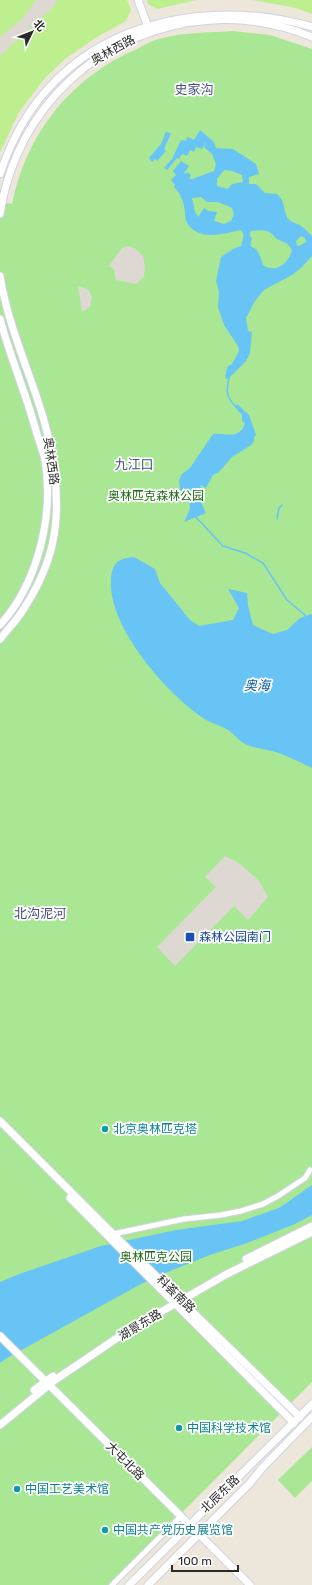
<svg xmlns="http://www.w3.org/2000/svg" width="312" height="1585" font-family="Rubik,'Noto Sans SC',sans-serif">
  <style>
    .green { fill: #a9e794 }
    .pitch { fill: #beef8f }
    .plaza { fill: #ddd9d2 }
    .water { fill: #67c4f5; fill-rule: evenodd }
    .lines { fill: none; stroke-linecap: round; stroke-linejoin: round }
    .stream { stroke: #67c4f5; stroke-width: 1.5 }
    .street-casing { stroke: #d0d2e4; stroke-width: 7 }
    .secondary-casing { stroke: #d0d2e4; stroke-width: 9 }
    .street { stroke: #fff; stroke-width: 5 }
    .secondary { stroke: #fff; stroke-width: 7 }
    .transit-dot { fill: #1a4fb4; stroke: #fff; stroke-width: 1.5 }
    .culture-dot { fill: #0f9aa8; stroke: #fff; stroke-width: 1.5 }
    .labels { text-anchor: middle; dominant-baseline: central; stroke-width: 3.5; stroke-linejoin: round; paint-order: stroke }
    .street-label { font-size: 12px; fill: #2a2a2a; stroke: #fff }
    .park-label { font-size: 12px; fill: #206b16; stroke: #fff }
    .transit-label { font-size: 12px; fill: #164399; stroke: #fff; text-anchor: start }
    .culture-label { font-size: 12px; fill: #0d838f; stroke: #fff; text-anchor: start }
    .neighbourhood-label { font-size: 13px; fill: #484d7d; stroke: #fff }
    .water-label { font-size: 13px; font-style: italic; fill: #065fa1; stroke: #fff }
  </style>
  <rect width="100%" height="100%" fill="#ede6db"/>
  <!-- green -->
  <g class="green">
    <path d="M232,31L270,35L312,49V1382L110,1585H0V202L12,204C26,134 71,77 137,49C144,45 151,41 159,39C183,32 207,33 232,31Z"/>
    <path d="M312,1447V1481L295,1498L278,1480Z"/>
  </g>
  <!-- pitch -->
  <g class="pitch">
    <path d="M0,0H127L131,10L126,21L97,37L65,59L45,78L19,112L0,152Z"/>
    <path d="M147,0H213H197L157,9L148,4Z"/>
    <path d="M252,0H312V14L296,8Z"/>
  </g>
  <!-- plaza -->
  <g class="plaza">
    <path d="M36,0H58L52,8L0,56V37L22,19Z"/>
    <path d="M129,246L136,249L143,256L145,266L144,277L136,284L116,280L114,269L109,266L122,248Z"/>
    <path d="M78,286L88,289L92,297L90,307L82,312Z"/>
    <path d="M225,856L239,863L259,881L268,897L248,920L234,906L175,966L157,947L216,887L205,877Z"/>
  </g>
  <!-- water -->
  <g class="water">
    <path d="M200,130L214,142L216,148L233,149L256,164L259,174L249,177V184H256L265,193L277,194C285,200 283,209 287,217C290,222 295,223 300,225C304,228 308,232 312,236V256L302,267L292,275L264,290L255,301L246,318L248,331L252,332L250,353L246,361L228,379L225,378L227,367L232,364L239,351L238,346L224,325L218,307L219,292L216,281L221,257L233,249L241,246L244,235L241,230C222,234 197,242 186,221C185,219 185,215 185,212C184,203 181,194 174,187L175,185L171,180L176,175L173,171L181,161L189,166L184,173L185,174L187,172L191,175L189,179H192L214,171L216,164L212,154L204,147L207,141L202,149L196,147L194,152L190,150L187,156L182,154L179,159L177,158L167,170L164,168L172,159L181,140L186,141L187,137L194,140ZM224,170L232,171L242,175L243,182L232,184L228,189L217,186V179ZM201,197L207,202H218L232,208L234,214L231,221L224,224L214,221L217,212L209,211L204,208L198,217L195,212L192,198ZM252,231C259,230 267,229 272,234C274,236 276,239 279,240C286,243 288,243 292,250C289,263 276,274 263,265C262,261 260,256 258,252C253,244 248,251 252,238L250,236V232ZM301,236L305,238L306,242L299,246L297,245L296,241Z"/>
    <path d="M166,132L171,133L164,149L166,151L157,161L155,159L152,162L149,158L161,144Z"/>
    <path d="M237,404L249,415L256,435L254,438V441L251,445L232,457L219,472L213,475L206,488L201,485L200,486L203,489L201,502L206,513L184,522C193,503 192,507 180,490L179,480L182,474L190,468L213,434C226,432 239,441 245,423L242,421V415L235,407Z"/>
    <path d="M134,557L155,569L160,583L190,620L199,626L233,620L239,608L228,589L247,593L248,605L253,625L273,634L287,630L300,618L312,614V768C301,763 290,757 279,753C269,749 257,749 247,745C240,742 234,734 228,730C220,725 210,723 203,718C167,694 109,628 111,582C111,565 117,558 134,557Z"/>
    <path d="M312,1185V1215L295,1224L247,1243L210,1255L170,1271L141,1284L7,1358L0,1363V1282L22,1273L101,1246L176,1230L242,1221L279,1208Z"/>
  </g>
  <g class="lines">
    <!-- stream -->
    <g class="stream">
      <path d="M229,378C226,391 226,397 236,407"/>
      <path d="M194,515L223,546L245,553L263,563L287,600L306,616"/>
      <path d="M277,519L279,508L282,505"/>
    </g>
    <!-- street casing -->
    <g class="street-casing">
      <g id="street">
        <path d="M113,1234L184,1219L221,1215L241,1211L263,1204L278,1196L305,1178L310,1170"/>
        <path d="M112,1585L181,1516"/>
      </g>
    </g>
    <!-- secondary casing -->
    <g class="secondary-casing">
      <g id="secondary">
        <path d="M138,0L148,27"/>
        <path d="M0,174C10,144 24,116 45,92C110,17 220,0 312,27"/>
        <path d="M0,214C16,106 103,27 212,20C246,18 281,24 312,37"/>
        <path d="M0,276C7,320 24,359 38,401C52,443 62,497 53,541C48,566 35,592 21,613C15,622 7,630 0,639"/>
        <path d="M0,319C10,357 26,393 36,431C39,441 43,451 45,460C54,516 38,583 0,625"/>
        <path d="M0,1121L113,1234L300,1417"/>
        <path d="M70,1198L294,1423"/>
        <path d="M246,1259L312,1226"/>
        <path d="M0,1336L250,1585"/>
        <path d="M34,1390L53,1376"/>
        <path d="M0,1425L55,1380L126,1332L227,1274L312,1232"/>
        <path d="M129,1585L312,1404"/>
        <path d="M148,1585L250,1483L263,1467L312,1417"/>
      </g>
    </g>
    <!-- street -->
    <use href="#street" class="street"/>
    <!-- secondary -->
    <use href="#secondary" class="secondary"/>
  </g>
  <!-- markers -->
  <rect class="transit-dot" x="185" y="932" width="10" height="10" rx="2"/>
  <g class="culture-dot">
    <circle cx="105" cy="1129" r="4"/>
    <circle cx="179" cy="1428" r="4"/>
    <circle cx="17" cy="1489" r="4"/>
    <circle cx="105" cy="1530" r="4"/>
  </g>
  <g class="labels">
    <!-- street labels -->
    <g class="street-label">
      <text transform="translate(113 50) rotate(-29)">奥林西路</text>
      <text transform="translate(51 461) rotate(82)">奥林西路</text>
      <text transform="translate(176 1294) rotate(44)">科荟南路</text>
      <text transform="translate(140 1325) rotate(-31)">湖景东路</text>
      <text transform="translate(125 1461) rotate(45)">大屯北路</text>
      <text transform="translate(220 1494) rotate(-44)">北辰东路</text>
    </g>
    <!-- park labels -->
    <g class="park-label">
      <text x="156" y="496">奥林匹克森林公园</text>
      <text x="156" y="1257">奥林匹克公园</text>
    </g>
    <!-- transit labels -->
    <g class="transit-label">
      <text x="199" y="937">森林公园南门</text>
    </g>
    <!-- culture labels -->
    <g class="culture-label">
      <text x="113" y="1129">北京奥林匹克塔</text>
      <text x="187" y="1428">中国科学技术馆</text>
      <text x="25" y="1489">中国工艺美术馆</text>
      <text x="113" y="1530">中国共产党历史展览馆</text>
    </g>
    <!-- neighbourhood labels -->
    <g class="neighbourhood-label">
      <text x="194" y="89">史家沟</text>
      <text x="134" y="464">九江口</text>
      <text x="40" y="913">北沟泥河</text>
    </g>
    <!-- water labels -->
    <g class="water-label">
      <text x="257" y="685">奥海</text>
    </g>
  </g>
  <!-- north arrow -->
  <g transform="translate(32 32) rotate(47)" stroke="#ffffff" stroke-width="3" paint-order="stroke">
  <path d="M0-3L7 15L0 10L-7 15Z" fill="#2a2a2a"/>
  <text y="-6" font-size="11" font-weight="bold" text-anchor="middle" fill="#2a2a2a">北</text>
  </g>
  <!-- scale -->
  <path d="M172 1565v6h66v-6" fill="none" stroke="#2a2a2a" stroke-width="2"/>
  <text x="178" y="1565" font-size="12" fill="#2a2a2a" stroke="#ffffff" stroke-width="3" paint-order="stroke">100 m</text>
</svg>
